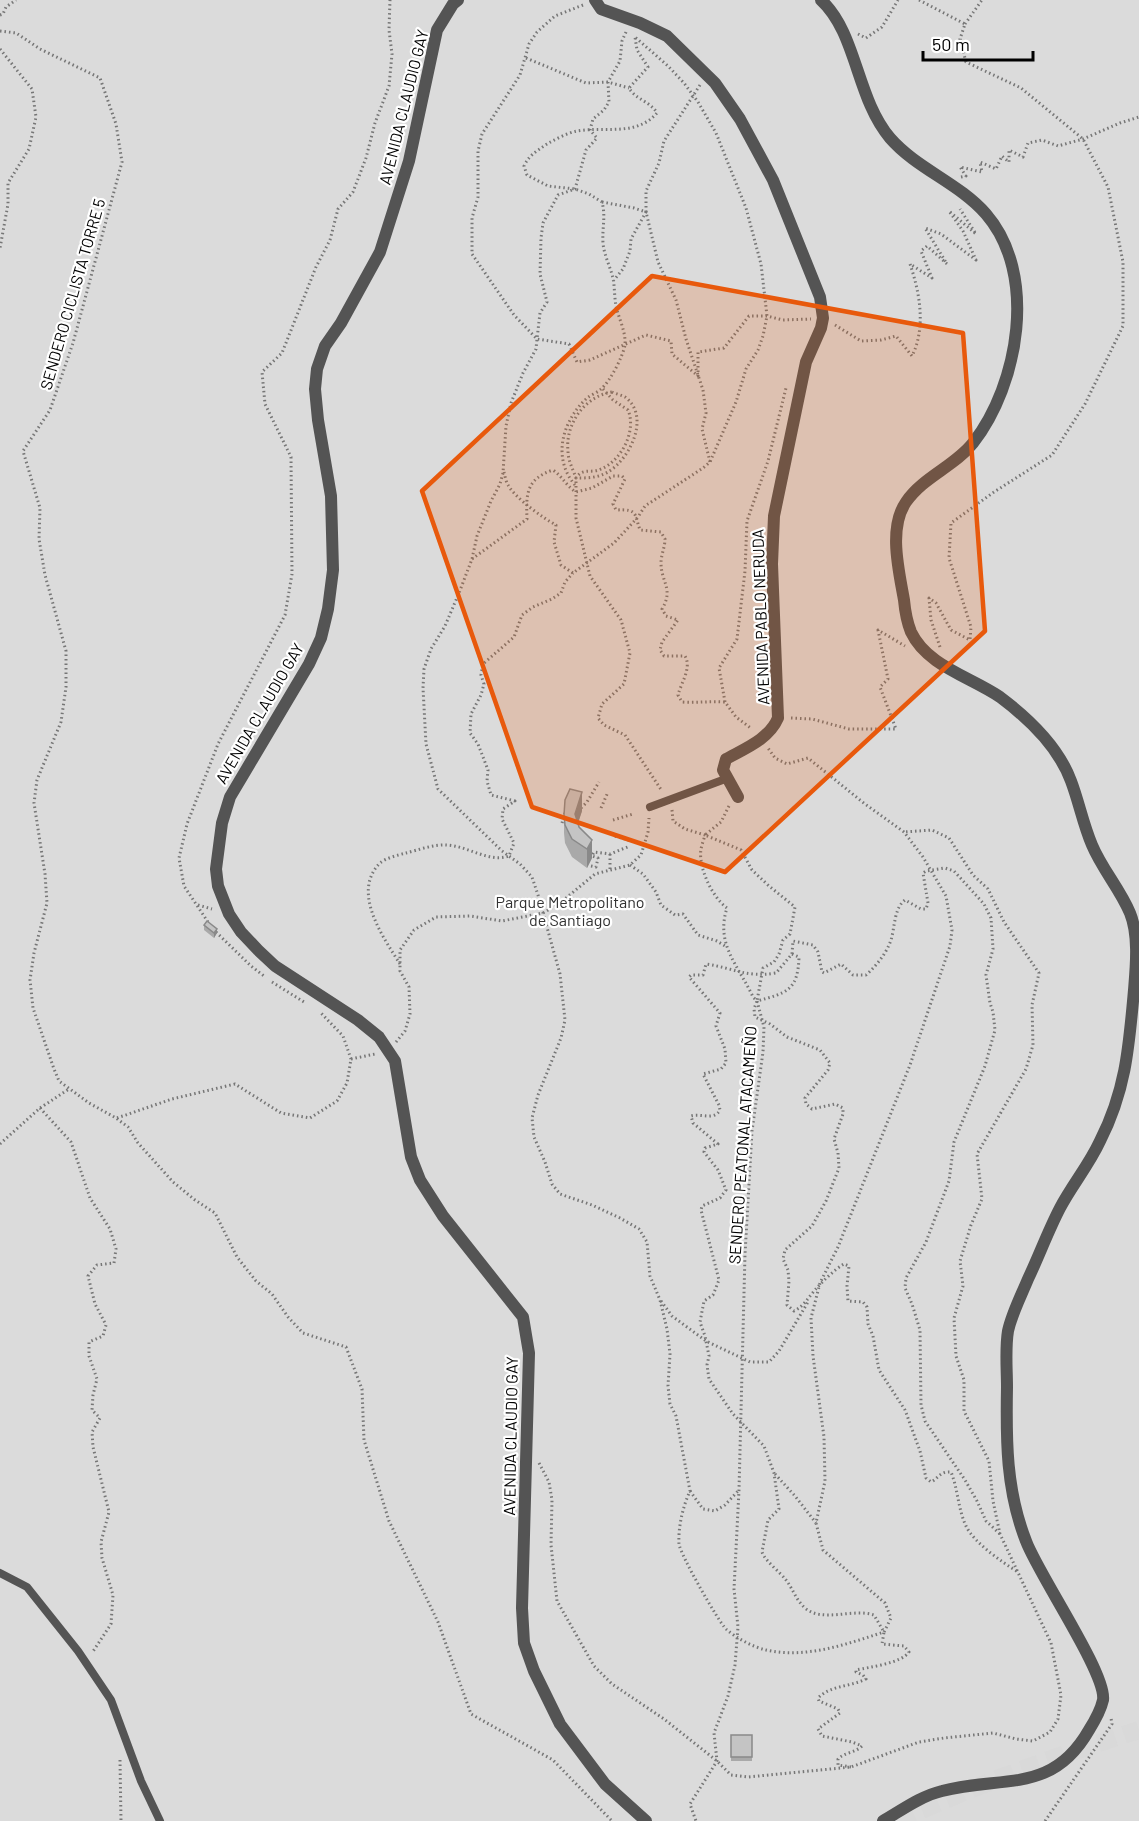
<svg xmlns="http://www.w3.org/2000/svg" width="1139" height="1821" font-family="Barlow,sans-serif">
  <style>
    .green { fill: #dbdbdb }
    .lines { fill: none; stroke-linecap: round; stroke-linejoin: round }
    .motorway-tunnel { stroke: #d9d9d9; stroke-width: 18; stroke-dasharray: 18 9; stroke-linecap: butt }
    .path { stroke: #767676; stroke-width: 3; stroke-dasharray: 1.5 3; stroke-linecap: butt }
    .pedestrian { stroke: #545454; stroke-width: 8 }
    .minor { stroke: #545454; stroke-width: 12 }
    .pedestrian-bridge { stroke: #545454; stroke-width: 8 }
    .wall { fill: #a9a9a9 }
    .shaded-wall { fill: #898989 }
    .building { fill: #c4c4c4; stroke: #898989; stroke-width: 1.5 }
    .marked { fill: #e8590c; fill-opacity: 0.2; stroke: #e8590c; stroke-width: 4.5; stroke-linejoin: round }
    .labels { text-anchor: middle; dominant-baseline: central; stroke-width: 4.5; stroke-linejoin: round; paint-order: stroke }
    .street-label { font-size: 16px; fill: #000; stroke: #fff }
    .park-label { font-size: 16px; fill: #323232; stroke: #fff }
  </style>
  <rect width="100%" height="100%" fill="#fff"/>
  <!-- green -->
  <rect class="green" x="0" y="0" width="1139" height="1821"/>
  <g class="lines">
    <!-- motorway-tunnel -->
    <path class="motorway-tunnel" d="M897,1821C976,1785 1056,1756 1139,1730"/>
    <!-- path -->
    <g class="path">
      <path d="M919,0L965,24L960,39L966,62L1021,88L1083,139L1108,187L1123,262V326L1085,404L1052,455L994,492L951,523L949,558L971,627L970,640L951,630L936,603L929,598L931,620L940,647"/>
      <path d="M583,5L555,16L537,32L529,44L520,75L482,134L478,151V197L472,218V254L514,315L537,339L536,349L523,373L511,403L506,426L503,473L500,484L491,501L477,536L472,559L459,593L445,626L431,649L424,669L423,688L426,744L438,789L502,851L520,864L532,877L538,895L560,974L565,1020L561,1038L538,1095L532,1118L534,1137L545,1162L552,1184L560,1194L592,1205L620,1218L639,1229L647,1242L650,1276L660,1300L667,1329L670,1354L668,1386L670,1404L676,1416L690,1491C683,1506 678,1527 679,1544C680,1554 718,1621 726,1629C736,1638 753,1647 766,1650C806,1659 847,1644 884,1632L891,1618L885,1603L823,1550L816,1523L825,1481L824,1437L813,1356L811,1318L820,1283L838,1247L910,1065L950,946L952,930L946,896L923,857L904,832L865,804L808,758L787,764L775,758L768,748"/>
      <path d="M0,15L3,14L6,7L16,0"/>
      <path d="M965,24L982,0"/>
      <path d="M0,31L16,33L40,49L100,78L116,124L122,162L73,343L50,410L23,451L40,508L39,539L45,575L66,651V687L61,722L37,780L34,803L45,874L47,903L34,953L30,980L33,1008L54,1069L59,1081L89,1103L116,1118L128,1127L138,1143L173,1182L195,1200L215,1213L237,1257L256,1281L272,1294L288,1317L303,1333L346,1347L362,1389L364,1440L389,1521L438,1622L471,1714L553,1760L612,1821"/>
      <path d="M626,32L622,41L620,61L608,82L609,102L604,110L593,119L590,130L597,138L586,150L575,189L558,195L543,223L541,238L540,274L547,302L540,313L537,339L569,344L577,362L590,360L646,335L671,341L672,354L698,376V352L724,348L749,316H767L783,320L811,319"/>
      <path d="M858,34L866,38L882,27L898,0"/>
      <path d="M0,49L32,89L36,117L29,149L8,183V204L0,248"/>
      <path d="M526,58L586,83L608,82L629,88"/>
      <path d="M700,85L664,141L659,163L646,191V212L658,262L676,300L686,339L703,390L706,413L702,429L710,462"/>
      <path d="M961,177L966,176L960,167L982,172L980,162L996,169L1002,156L1009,162V150L1023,157L1028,143L1042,140L1058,146L1083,139L1120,123L1139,117"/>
      <path d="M602,202L634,208L646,212L631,239L630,251L623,269L614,280"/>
      <path d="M835,325L861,341L881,340L896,336L912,356C926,328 920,293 910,264L932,278L921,251L927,246L947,264L925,228L941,234L976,260L963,231L949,211L976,234L960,209"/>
      <path d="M603,389L613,400L628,410C637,431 621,461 601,469C591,474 583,467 576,478V518L590,576L621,620L630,653L624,684L602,704L598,718L604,725L625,735L662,791"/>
      <path d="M612,392C616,394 621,395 625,397C651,416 630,459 608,472C598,478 587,478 576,478C573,469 568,461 568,451C565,424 585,396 612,392Z"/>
      <path d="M504,472C505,476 506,482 508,485C515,498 543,518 556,525L554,542L561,565L573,573L614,543L638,517L645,506L703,468L710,462L736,402L746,369L758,350L763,336L767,316L761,264L746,208L716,133L698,102L684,83L668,66L635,37"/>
      <path d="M575,485C552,458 562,422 586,399C590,395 597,393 601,389C610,382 623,356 625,345C626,333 620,321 617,310C614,299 615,288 613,278C610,266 604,255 603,243C602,227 606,217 602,202L589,194L575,189L548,186L527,175L524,166C529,155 537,151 547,144C556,139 567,133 577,131C605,126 636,137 657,113C650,101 636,100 629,88L648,67L637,50L635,37"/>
      <path d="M472,559L527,519C526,494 526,479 553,470C563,477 566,486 576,492L592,488L613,476H622L625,479L613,504L616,510C638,509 634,513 640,530L661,532L665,539C665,547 661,555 661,563C661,582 674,589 662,609L666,616L678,620L662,642L660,650L664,656H685C692,668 681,683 678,695L682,702C697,703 710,701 725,702L736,717L752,729"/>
      <path d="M725,702L719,668L737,639L745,571L747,521L768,461L786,388"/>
      <path d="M791,718L812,719L849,729H896L880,687L888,679L878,630L905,646"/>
      <path d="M729,806L721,822L705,835L741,850L752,870L769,886L795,907L790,934L783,940L779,954L774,962L763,968L757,1001"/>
      <path d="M581,808L587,802L599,782"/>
      <path d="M601,808L608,792"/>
      <path d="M672,810L673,821L685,829L705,835C704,839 702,844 701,849C698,867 712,897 727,908C715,945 739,966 753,997L757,1001L764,1027L763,1052L752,1131L745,1254L739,1490L734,1589L738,1627L735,1665L728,1696L714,1733L717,1761L690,1804L696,1821"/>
      <path d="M613,820L633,814"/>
      <path d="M562,823L565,813"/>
      <path d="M615,836L631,841"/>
      <path d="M610,854V869"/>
      <path d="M630,865L643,874L656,892L661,905L675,915L683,914L698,935L717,941L725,946"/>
      <path d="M591,866L596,867L598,858L592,856L594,852L610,854L630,846"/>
      <path d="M198,905L212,909"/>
      <path d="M208,922L184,886L179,858L187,824L218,744L285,615L292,574L291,457L265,404L262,372L282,353L316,267L330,240L338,209L353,192L366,158L375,123L389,86L392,54L389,30L390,0"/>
      <path d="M216,932L251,966L264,976"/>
      <path d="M792,954L799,957C798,991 786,993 757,1001L754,1009L755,1017L770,1024L787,1037L820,1050L830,1063L828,1070L805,1098L806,1104L812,1109L835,1104L843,1108V1114L834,1139L838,1153L839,1168L826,1201L812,1226L785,1250L783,1259L788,1270L789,1281L787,1305L794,1311C804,1306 808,1298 815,1290C822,1282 835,1269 844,1264L849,1266L847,1286L848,1301L863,1302L867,1307L868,1324L873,1336L879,1370L905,1410L920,1451L926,1478L931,1482C939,1478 940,1471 951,1472C958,1489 958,1509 966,1526C974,1543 1002,1562 1018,1572"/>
      <path d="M400,964C383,937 351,892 380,863C386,858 398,855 406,853C418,850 434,844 447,845C468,846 489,863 509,856L514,843L502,819L503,809L515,801L491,795L487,781L488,770L478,744L470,733L471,714L481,695L484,684L481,675L483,664L514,637L522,615L533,607L552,599L561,593L565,582L573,573"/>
      <path d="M272,982L304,1002"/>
      <path d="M396,1042L405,1031L410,1014L409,987L400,971V950L414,930L436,917L470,916L502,921L543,913L560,903L595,874L630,865L641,855L648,832L649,818"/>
      <path d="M351,1059L375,1054"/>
      <path d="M40,1108L71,1142L90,1198L110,1229L116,1249L114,1263L97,1265L88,1276L95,1304L106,1325L103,1336L89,1342V1356L97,1379L93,1395L92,1410L100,1418L92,1432L93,1447L109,1512L101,1542L102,1558L113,1595L111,1624L92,1653"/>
      <path d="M117,1118L172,1099L235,1084L281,1113L310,1118L337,1101L347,1083L351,1059L343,1036L320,1012"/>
      <path d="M0,1144L40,1108L69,1089"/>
      <path d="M661,1301L672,1316L706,1341L750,1362H769L779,1351L808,1302"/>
      <path d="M539,1463L549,1482L552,1500L551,1545L557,1601L594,1666L612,1684L664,1719L717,1761L731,1775L748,1777L851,1767L919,1742L944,1738L993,1733L1016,1739L1033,1741L1050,1732L1058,1719L1061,1695L1051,1643L1000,1534L993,1501L989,1461L964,1411V1380L956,1356L954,1318L963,1286L960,1261L971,1225L982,1199L977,1154L1026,1069L1033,1045L1032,1005L1039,973L1004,922L988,889L973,875L949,838L932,830L904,832"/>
      <path d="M775,1474L795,1496L816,1523"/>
      <path d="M690,1491L703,1509L715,1511L725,1505L739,1490"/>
      <path d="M120,1760L121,1821"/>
      <path d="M851,1767L838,1765V1759C845,1752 855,1753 862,1746L852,1742L822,1736L818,1729L840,1713L838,1709L819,1701L818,1698C831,1685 850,1687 866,1679L863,1675L856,1672V1670C870,1667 902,1663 909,1652L904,1646L882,1644L884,1632L874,1615C853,1608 822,1623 805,1608C796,1600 793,1589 786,1580C780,1572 765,1561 762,1552L768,1520L779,1509L774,1473L764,1446L733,1414L709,1379L707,1365L709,1356L705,1336L700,1322L704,1301L713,1295L719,1280L701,1210L702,1206L720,1198L726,1190L718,1170L704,1152L705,1148L718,1144L693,1123L691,1116C701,1113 714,1121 720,1110L719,1105L703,1074L721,1069L726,1063L725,1049L716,1026L720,1013L689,977L691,975H703L706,964C734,968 746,978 776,973L792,954L793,941L813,945L818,952L822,972L824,973L841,964L853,975H866C877,965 886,954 891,940C895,927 894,908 905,900L921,909H926L928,903L923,873L926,871L945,868L954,871L984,904L991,918L993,949L986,975L990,1003L993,1012L995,1030L985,1066L954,1142L949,1181L926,1242L906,1278L905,1288L912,1304L920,1330L921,1405L925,1421L965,1480L977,1501L986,1521L1000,1534"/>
      <path d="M1045,1821L1112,1724L1111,1718"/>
    </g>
    <!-- pedestrian -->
    <path class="pedestrian" d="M650,807L728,778"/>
    <!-- minor -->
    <g class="minor">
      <path d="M458,0L453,4L437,30L409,161L380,252L341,323L325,346L317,369L315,389L318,420L331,496L333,570L328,609L321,638L309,664L230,797L222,823L216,869L218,886L229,914L241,932L258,950L275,966L358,1020L379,1037L395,1061L411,1157L420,1180L443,1216L523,1317L529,1353L522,1608L524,1643L534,1671L560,1724L605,1784L646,1821"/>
      <path d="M595,0L601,9L640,23L667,36L715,83L740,119L773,180L820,297L823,318L821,328L806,362L774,516L772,564L778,718C769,739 746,748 726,759L723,770L738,797"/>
      <path d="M821,0C857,33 856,98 890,138C917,169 959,183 986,214C1038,274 1019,384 973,443C955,466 923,477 906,502C888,528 899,571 904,600C905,611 907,622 911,632C927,666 971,677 1000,697C1028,718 1059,748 1071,781C1079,802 1083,824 1092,845C1102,869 1120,889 1130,913C1139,935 1136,966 1134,990C1129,1046 1126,1090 1100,1141C1089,1165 1072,1185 1060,1208C1048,1231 1039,1256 1028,1279C1021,1296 1012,1313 1008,1331C1005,1349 1007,1369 1007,1387C1006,1440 1006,1490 1026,1541C1038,1574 1107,1674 1103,1700C1101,1709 1094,1722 1089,1730C1052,1795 1002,1775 942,1791C921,1796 902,1810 883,1821"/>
    </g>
    <!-- pedestrian-bridge -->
    <path class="pedestrian-bridge" d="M0,1573L27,1587L78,1651L111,1700L141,1781L160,1821"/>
  </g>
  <!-- wall -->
  <g class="wall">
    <path d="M582,811L578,823L592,858L587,868L572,857L565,843L564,833V815Z"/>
    <path d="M204,925L217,933L214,938L204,930Z"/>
    <rect x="731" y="1735" width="21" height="26"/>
  </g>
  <!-- shaded-wall -->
  <g class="shaded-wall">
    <path d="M582,792V811L575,832V814Z"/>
    <path d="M592,840V858L587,868V849Z"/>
    <path d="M217,929V933L214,938V933Z"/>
  </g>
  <!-- building -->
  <g class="building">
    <path d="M570,789L582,792L575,814L579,827L592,840L587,849L572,839L565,825L564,815L565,800Z"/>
    <path d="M207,921L217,929L214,933L204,925Z"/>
    <rect x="731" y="1735" width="21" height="22"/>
  </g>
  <!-- marked area -->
  <path class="marked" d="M652,276L963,333L985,631L725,872L532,807L422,491Z"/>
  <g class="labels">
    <!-- street labels -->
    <g class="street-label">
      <text transform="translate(403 107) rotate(-76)">AVENIDA CLAUDIO GAY</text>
      <text transform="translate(72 294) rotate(-74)">SENDERO CICLISTA TORRE 5</text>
      <text transform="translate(760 617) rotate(-92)">AVENIDA PABLO NERUDA</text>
      <text transform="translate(259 713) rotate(-60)">AVENIDA CLAUDIO GAY</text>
      <text transform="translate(742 1145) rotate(-86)">SENDERO PEATONAL ATACAMEÑO</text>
      <text transform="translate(510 1436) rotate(-89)">AVENIDA CLAUDIO GAY</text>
    </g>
    <!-- park labels -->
    <g class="park-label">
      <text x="570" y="901">Parque Metropolitano<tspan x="570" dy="18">de Santiago</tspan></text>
    </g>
  </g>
  <!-- scale -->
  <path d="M923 51v9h110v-9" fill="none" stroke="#000000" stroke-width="3"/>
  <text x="932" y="51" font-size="18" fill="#000000" stroke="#ffffff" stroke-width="4.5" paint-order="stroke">50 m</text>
</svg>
